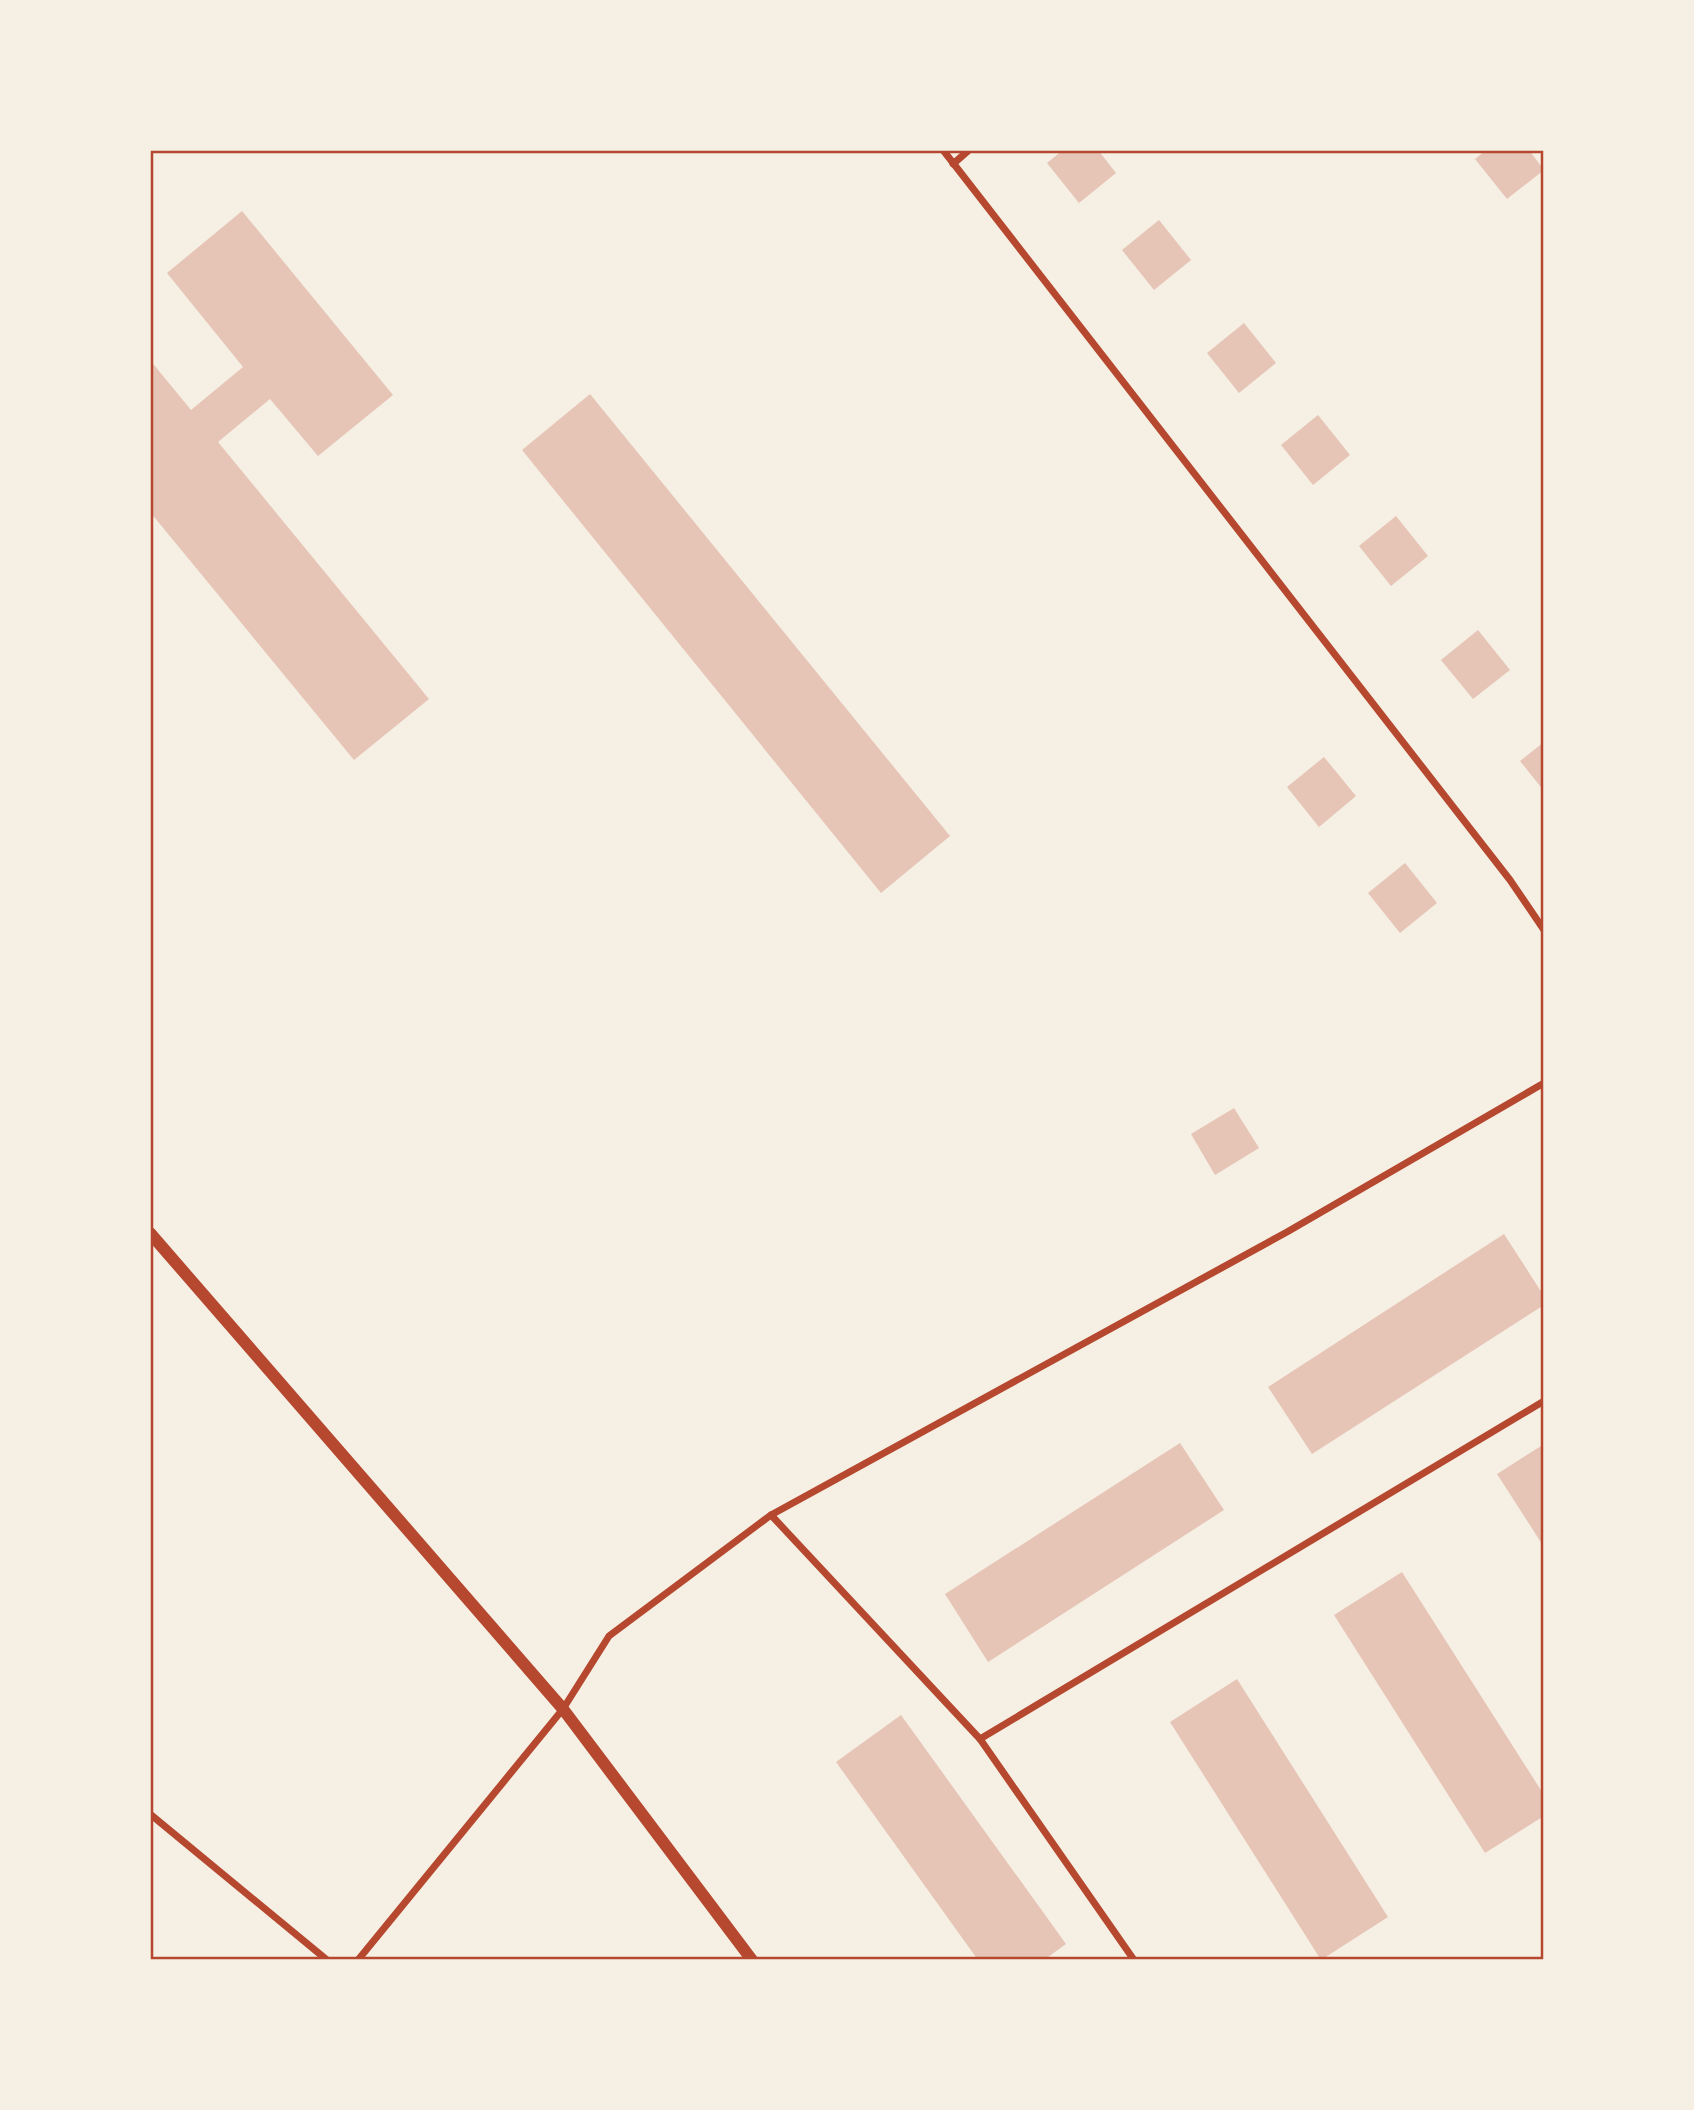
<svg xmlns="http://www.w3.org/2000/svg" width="1694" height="2110" font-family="'PT Sans',sans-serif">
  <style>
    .building { fill: #e6c5b7 }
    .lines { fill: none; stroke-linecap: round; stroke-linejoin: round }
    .minor { stroke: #b5482f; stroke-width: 7 }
    .tertiary { stroke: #b5482f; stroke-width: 12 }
    .neatline { fill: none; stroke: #b5482f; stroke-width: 2.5 }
  </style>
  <rect width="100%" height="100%" fill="#f6efe4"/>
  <!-- building -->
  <g class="building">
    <path d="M1063,150H1098L1116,173L1079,203L1047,163Z"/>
    <path d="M1486,150H1529L1544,170L1507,199L1475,159Z"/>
    <path d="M242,211L393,395L318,456L270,399L218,442L429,699L354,760L150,512V360L191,410L243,367L167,273Z"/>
    <path d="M1159,220L1191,260L1154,290L1122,250Z"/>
    <path d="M1244,323L1276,363L1239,393L1207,353Z"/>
    <path d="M590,394L950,836L881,893L522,450Z"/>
    <path d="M1318,415L1350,455L1313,485L1281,445Z"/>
    <path d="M1396,516L1428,556L1391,586L1359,546Z"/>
    <path d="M1478,630L1510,670L1473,699L1441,660Z"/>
    <path d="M1544,742V791L1520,761Z"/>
    <path d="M1324,757L1356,796L1319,827L1287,787Z"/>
    <path d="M1405,863L1437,903L1400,933L1368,893Z"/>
    <path d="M1234,1108L1259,1148L1215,1175L1191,1134Z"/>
    <path d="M1504,1234L1544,1296V1305L1312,1454L1268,1387Z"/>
    <path d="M1180,1443L1224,1510L988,1662L945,1594Z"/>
    <path d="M1544,1444V1547L1497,1474Z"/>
    <path d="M1402,1572L1544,1795V1816L1485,1853L1334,1615Z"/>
    <path d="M1237,1679L1388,1917L1321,1960L1170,1722Z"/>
    <path d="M901,1715L1066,1944L1044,1960H978L836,1762Z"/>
  </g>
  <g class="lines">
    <!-- minor -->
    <g class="minor">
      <path d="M943,150L1510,880L1544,930"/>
      <path d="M953,164L969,150"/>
      <path d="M771,1515L980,1739L1134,1960"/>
      <path d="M980,1739L1544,1401"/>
      <path d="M150,1814L327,1960"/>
      <path d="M358,1960L563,1709L609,1636L771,1515L1287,1232L1544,1083"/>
    </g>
    <!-- tertiary -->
    <path class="tertiary" d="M150,1233L563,1709L752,1960"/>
  </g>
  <!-- border -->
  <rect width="1694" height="2110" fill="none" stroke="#f6efe4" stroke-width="304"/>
  <rect x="152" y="152" width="1390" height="1806" class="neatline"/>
</svg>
